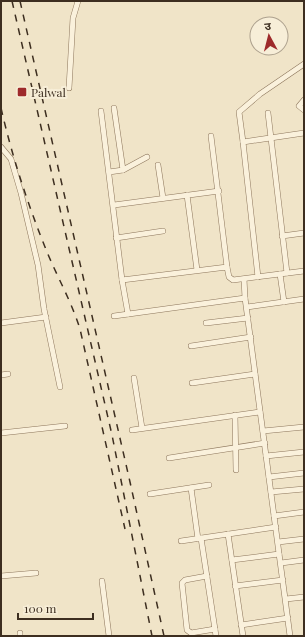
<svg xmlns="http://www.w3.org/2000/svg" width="305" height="637" font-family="'Playfair Display','Noto Sans Devanagari',serif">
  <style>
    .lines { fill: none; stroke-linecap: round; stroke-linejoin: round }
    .street-casing { stroke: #8d765c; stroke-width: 6 }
    .street { stroke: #faf1dc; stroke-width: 5 }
    .rail { stroke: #3d2e20; stroke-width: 1.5; stroke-dasharray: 7 7; stroke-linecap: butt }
    .poi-dot { fill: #9e2a2b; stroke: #f7eed8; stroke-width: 1.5 }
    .labels { text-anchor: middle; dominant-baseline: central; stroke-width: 4; stroke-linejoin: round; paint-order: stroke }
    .poi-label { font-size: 12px; fill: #3d2e20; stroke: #f7eed8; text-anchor: start }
  </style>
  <rect width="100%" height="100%" fill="#f0e4c8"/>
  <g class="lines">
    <!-- street casing -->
    <g class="street-casing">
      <g id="street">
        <path d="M69,88L73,18L78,1"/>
        <path d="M304,100L299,106L304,110"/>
        <path d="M114,108L123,170"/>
        <path d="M101,111L122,280L128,314"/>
        <path d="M268,113L287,273"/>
        <path d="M211,136L227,267"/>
        <path d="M243,142L239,112L260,94L304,64"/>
        <path d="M1,147L11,159L21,193L38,265L44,309L60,387"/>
        <path d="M158,165L163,198"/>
        <path d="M109,172L123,170L147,157"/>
        <path d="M187,195L197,270"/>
        <path d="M114,205L219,191"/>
        <path d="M282,236L304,233"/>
        <path d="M116,238L163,231"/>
        <path d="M280,274L284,302"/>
        <path d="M258,277L243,142L304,133"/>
        <path d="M244,279L245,298"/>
        <path d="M122,280L227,267L229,277L233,280L304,271"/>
        <path d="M247,307L304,299"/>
        <path d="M114,316L245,298L290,636"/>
        <path d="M1,323L46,317"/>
        <path d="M206,323L248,318"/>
        <path d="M191,346L251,337"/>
        <path d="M1,375L8,374"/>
        <path d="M134,378L142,428"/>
        <path d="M192,383L255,374"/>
        <path d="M235,415L236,470"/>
        <path d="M132,430L260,412"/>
        <path d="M263,431L304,427"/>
        <path d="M1,433L65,426"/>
        <path d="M266,456L304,452"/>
        <path d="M169,458L265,443"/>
        <path d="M269,477L304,473"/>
        <path d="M191,488L198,539"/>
        <path d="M271,492L304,489"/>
        <path d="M150,494L209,485"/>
        <path d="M274,516L304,512"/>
        <path d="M228,534L243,636"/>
        <path d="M201,538L216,636"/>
        <path d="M181,541L276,527"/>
        <path d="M278,542L304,539"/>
        <path d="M232,560L279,554"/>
        <path d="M281,563L304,560"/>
        <path d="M1,576L36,573"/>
        <path d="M207,576L185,580L182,583L187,630L191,633L215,629"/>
        <path d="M102,581L109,636"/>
        <path d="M235,586L283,580"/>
        <path d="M286,599L304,597"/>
        <path d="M241,625L288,618"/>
        <path d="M20,633V636"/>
      </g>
    </g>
    <!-- street -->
    <use href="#street" class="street"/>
    <!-- rail -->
    <g class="rail">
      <path d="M12,1L112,435L152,636"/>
      <path d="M20,1L130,482L164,636"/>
      <path d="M1,108C12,156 27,202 45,247C56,275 71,300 80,329L125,529"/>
    </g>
  </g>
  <!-- markers -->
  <rect class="poi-dot" x="17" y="87" width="10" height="10" rx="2"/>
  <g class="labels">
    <!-- poi labels -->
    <g class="poi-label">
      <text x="31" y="92">Palwal</text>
    </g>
  </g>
  <!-- border -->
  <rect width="305" height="637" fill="none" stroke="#3d2e20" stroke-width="4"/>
  <!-- north arrow -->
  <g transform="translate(269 36) rotate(353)"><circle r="19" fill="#f7eed8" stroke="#ada18e"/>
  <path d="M0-3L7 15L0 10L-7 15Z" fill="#9e2a2b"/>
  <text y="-6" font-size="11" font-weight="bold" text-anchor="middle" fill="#3d2e20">उ</text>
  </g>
  <!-- scale -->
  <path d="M18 613v6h75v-6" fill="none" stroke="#3d2e20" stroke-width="2"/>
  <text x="24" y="613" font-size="12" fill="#3d2e20" stroke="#f7eed8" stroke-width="3" paint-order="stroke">100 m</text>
</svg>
